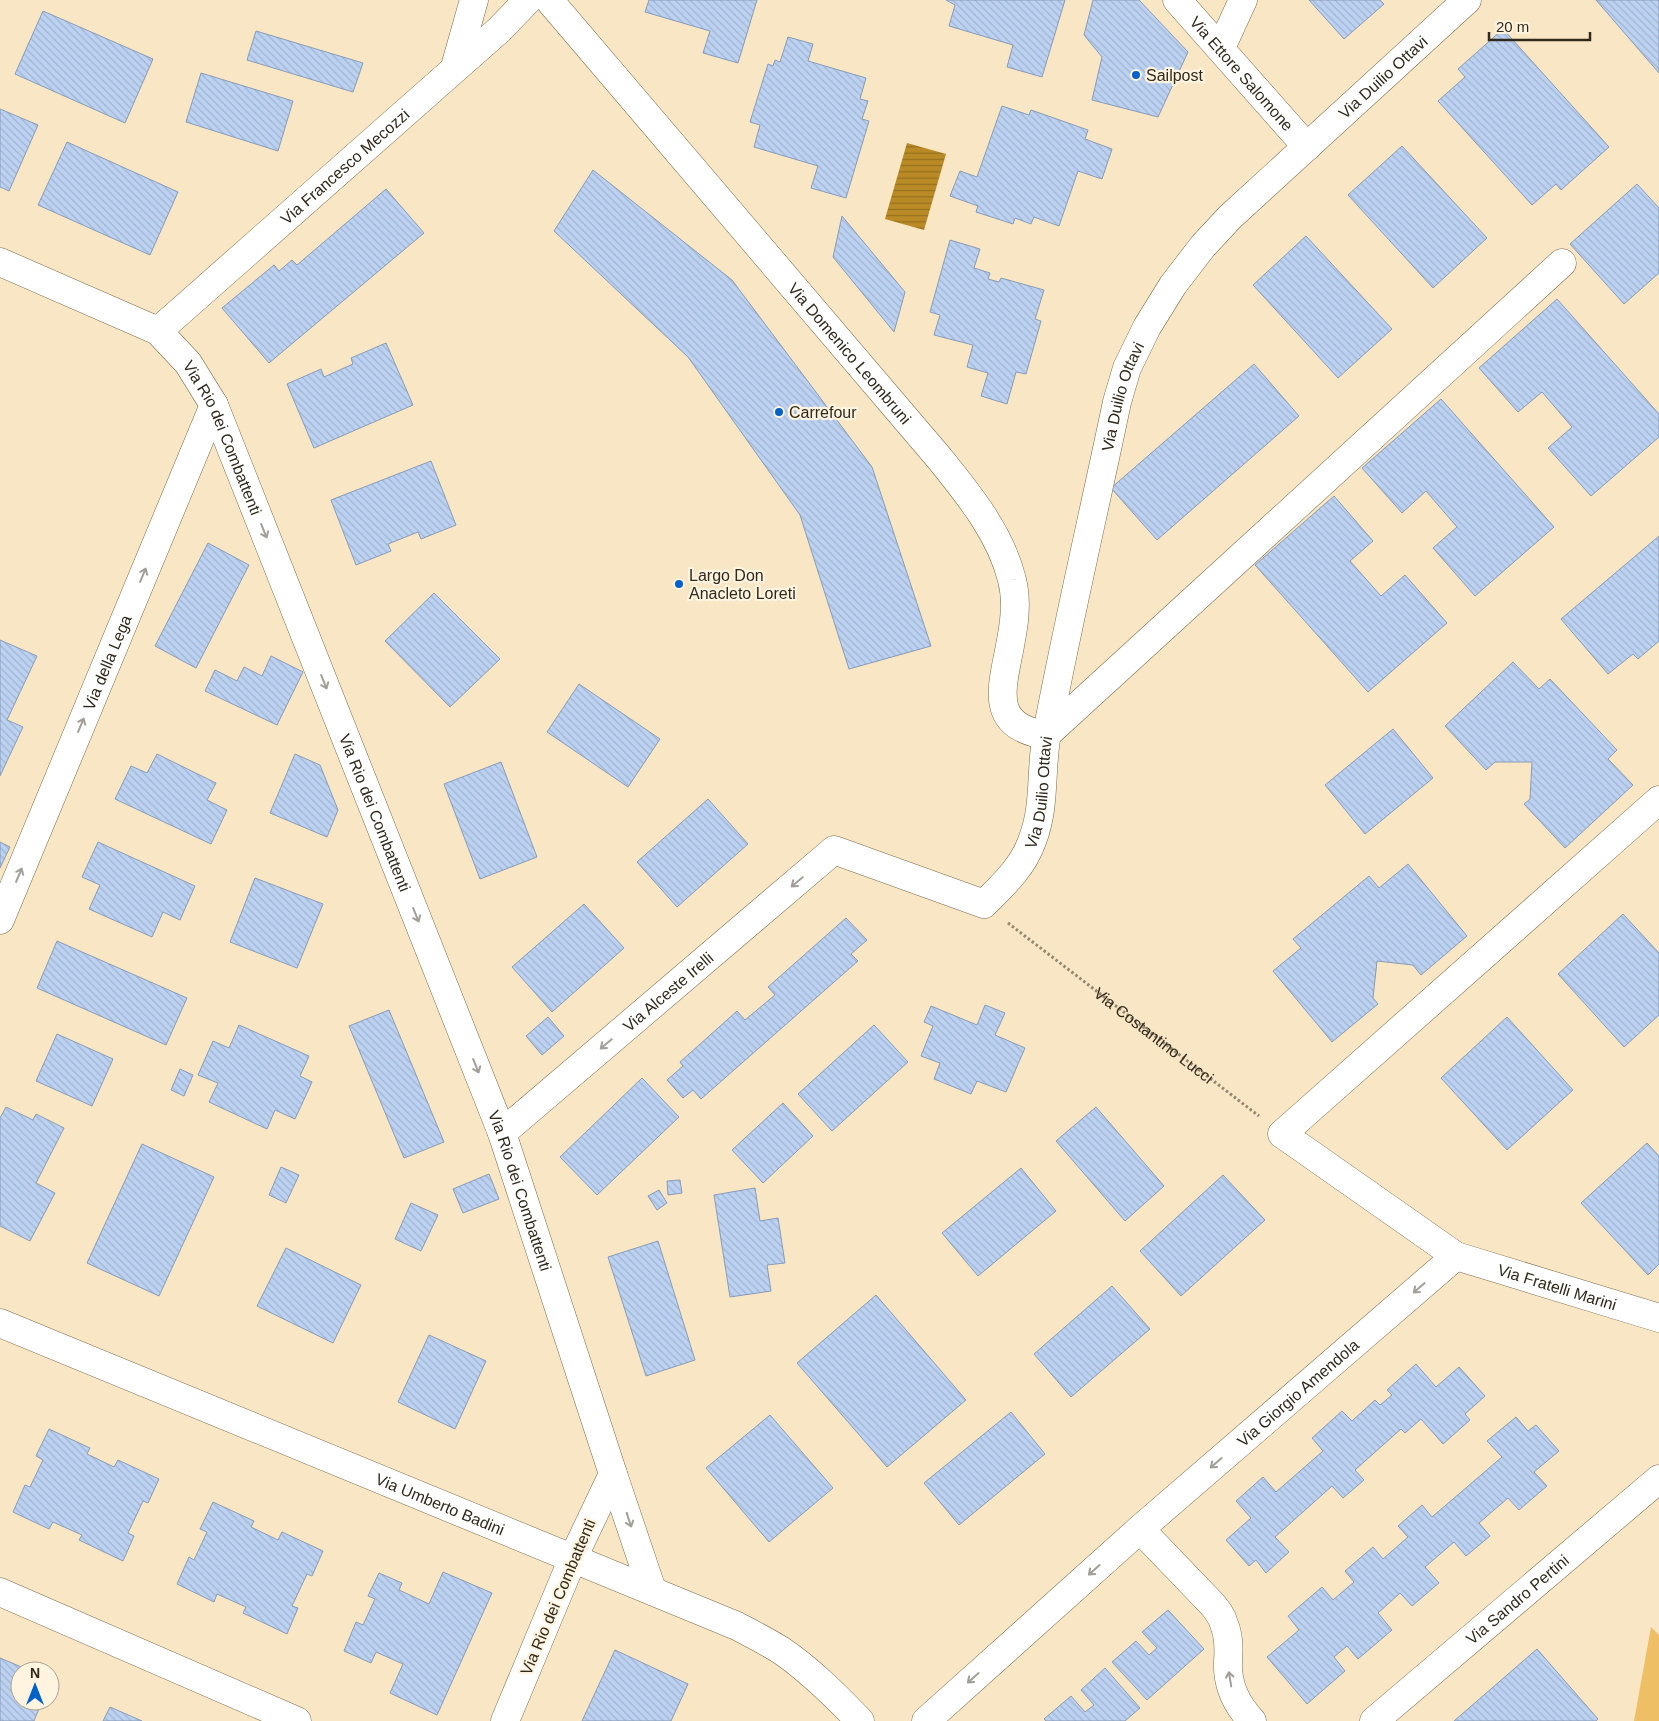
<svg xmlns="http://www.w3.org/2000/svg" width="1659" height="1721" font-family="Arial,sans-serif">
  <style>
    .green { fill: #eebf64 }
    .water { fill: url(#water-rules) }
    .building { fill: url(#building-back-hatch); stroke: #889bb7 }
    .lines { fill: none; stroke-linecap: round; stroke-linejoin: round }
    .minor-casing { stroke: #7b6b4e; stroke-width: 29 }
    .path { stroke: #948770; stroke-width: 3; stroke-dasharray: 2.5 2.5; stroke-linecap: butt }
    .minor { stroke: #fff; stroke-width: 28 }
    .oneway { stroke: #a29f99 }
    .poi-dot { fill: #0361ca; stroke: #fff4e0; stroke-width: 2 }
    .labels { text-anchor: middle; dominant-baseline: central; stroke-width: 4.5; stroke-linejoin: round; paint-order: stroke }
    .street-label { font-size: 16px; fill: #30291c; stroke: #fff4e0 }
    .poi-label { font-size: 16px; fill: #30291c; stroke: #fff4e0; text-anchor: start }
  </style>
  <defs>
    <pattern id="water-rules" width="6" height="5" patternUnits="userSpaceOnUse" patternTransform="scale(1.25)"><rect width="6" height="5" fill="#b98a25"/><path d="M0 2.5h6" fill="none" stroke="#97711f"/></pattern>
    <pattern id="building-back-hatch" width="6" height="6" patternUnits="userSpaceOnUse" patternTransform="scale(1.25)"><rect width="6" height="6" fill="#bcd2f2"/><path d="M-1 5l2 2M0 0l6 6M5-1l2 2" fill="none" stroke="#a2b4cf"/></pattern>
  </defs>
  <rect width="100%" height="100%" fill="#f8e6c5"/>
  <!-- green -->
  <path class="green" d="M1651,1627L1659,1635V1721H1634Z"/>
  <!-- water -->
  <path class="water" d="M907,143L946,154L924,230L885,219Z"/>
  <!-- building -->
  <g class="building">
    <path d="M649,0H757L738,63L703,53L710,31L645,12Z"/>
    <path d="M946,0H1065L1042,77L1007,67L1013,45L949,26L955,5Z"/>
    <path d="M1093,0H1139L1188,52L1158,117L1092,100L1102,57L1084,35Z"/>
    <path d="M1309,0H1380L1384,4L1344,39Z"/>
    <path d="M1596,0H1659V73Z"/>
    <path d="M43,11L153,59L125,123L15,74Z"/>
    <path d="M1503,29L1609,147L1561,190L1556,184L1532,205L1438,101L1465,77L1458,69Z"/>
    <path d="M256,31L363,63L353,92L247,60Z"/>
    <path d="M788,37L813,44L808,61L866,78L860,99L868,101L862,119L869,121L846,198L811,188L818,166L754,147L760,125L750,122L768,64L773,66L775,60L780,62Z"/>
    <path d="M201,73L293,101L278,151L186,122Z"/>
    <path d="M1002,106L1029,115L1031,110L1088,130L1085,139L1112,149L1102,179L1078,171L1059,226L1034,217L1031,224L1015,218L1013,224L976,212L978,206L950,196L960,171L977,177Z"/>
    <path d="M0,109L38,125L9,191L0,187Z"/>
    <path d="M67,142L178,192L150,255L38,205Z"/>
    <path d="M1402,146L1487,238L1433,288L1348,195Z"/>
    <path d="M593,170L732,280L872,467L931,646L849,669L800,515L688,357L554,231Z"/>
    <path d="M1637,184L1659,208V273L1624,304L1570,244Z"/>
    <path d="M386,189L424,233L269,363L222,308L274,265L279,271L292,260L297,265Z"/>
    <path d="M842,216L905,292L894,332L833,257Z"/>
    <path d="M1306,236L1392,329L1338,378L1253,285Z"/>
    <path d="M950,240L980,249L974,268L990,273L988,279L999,282L1001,278L1044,290L1035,319L1041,321L1026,374L1016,372L1007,404L981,396L988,373L967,367L973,345L934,335L940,315L930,312Z"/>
    <path d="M1557,299L1659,414V437L1591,496L1548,448L1572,427L1542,392L1518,412L1479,368Z"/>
    <path d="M386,343L413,405L314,448L287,384L321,369L324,377L353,364L351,358Z"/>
    <path d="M1254,364L1299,416L1157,540L1111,488Z"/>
    <path d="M1441,399L1554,527L1475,596L1433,548L1457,527L1426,491L1402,513L1362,468Z"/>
    <path d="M431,461L456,525L421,539L418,532L388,544L391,551L356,565L331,500Z"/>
    <path d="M1334,496L1373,541L1350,561L1381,596L1405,575L1447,623L1368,692L1255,565Z"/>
    <path d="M1659,536V641L1638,659L1633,654L1608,674L1561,619Z"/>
    <path d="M208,543L249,565L196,668L155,646Z"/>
    <path d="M434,593L500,659L450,707L385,641Z"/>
    <path d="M0,640L37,656L7,720L23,727L0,776Z"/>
    <path d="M271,656L303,672L277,725L205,691L215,670L237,681L244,667L262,676Z"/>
    <path d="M1513,662L1539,689L1550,679L1617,750L1608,759L1633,785L1565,848L1524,804L1530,799L1532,762H1495L1486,770L1445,726Z"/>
    <path d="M579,684L660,739L628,787L547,732Z"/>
    <path d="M1393,729L1433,778L1365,834L1325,785Z"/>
    <path d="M157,754L216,783L207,800L227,810L211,844L115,799L131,766L147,773Z"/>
    <path d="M295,754L320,765L338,810L327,837L270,813Z"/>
    <path d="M501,762L537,857L480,879L444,784Z"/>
    <path d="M708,799L748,844L677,907L637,862Z"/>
    <path d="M0,842L10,847L0,868Z"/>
    <path d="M98,842L195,886L180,920L163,912L152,937L89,909L100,885L82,877Z"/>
    <path d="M1408,864L1467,936L1421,975L1413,965L1377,961L1373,998L1378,1004L1332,1042L1273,971L1301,948L1293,939L1369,876L1379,888Z"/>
    <path d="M255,878L323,904L297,968L230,942Z"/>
    <path d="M584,904L624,948L552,1012L512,967Z"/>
    <path d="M1623,914L1659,953V1015L1624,1047L1558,974Z"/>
    <path d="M846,918L867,940L851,954L858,961L701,1099L693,1090L683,1098L667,1080L683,1066L680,1062L737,1011L745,1020L775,995L768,987Z"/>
    <path d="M57,941L187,998L166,1045L37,988Z"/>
    <path d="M985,1005L1005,1013L995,1035L1025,1048L1006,1092L977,1081L971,1094L934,1079L940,1063L921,1056L933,1026L924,1022L931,1006L977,1025Z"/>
    <path d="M389,1010L444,1142L404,1158L349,1026Z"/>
    <path d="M548,1017L564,1036L542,1055L526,1036Z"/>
    <path d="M1507,1017L1573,1090L1507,1150L1441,1078Z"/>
    <path d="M239,1025L309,1056L300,1076L312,1082L295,1119L275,1110L267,1129L209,1102L218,1083L198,1075L213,1041L229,1048Z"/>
    <path d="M874,1025L908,1062L832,1131L798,1094Z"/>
    <path d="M57,1034L113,1059L92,1106L36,1081Z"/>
    <path d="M180,1069L193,1075L184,1096L171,1090Z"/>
    <path d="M642,1078L679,1117L597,1195L560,1157Z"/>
    <path d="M783,1103L813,1136L763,1183L732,1150Z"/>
    <path d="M6,1107L33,1120L36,1114L64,1128L36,1183L55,1193L30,1241L0,1226V1118Z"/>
    <path d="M1096,1107L1164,1186L1125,1221L1056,1141Z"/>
    <path d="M1647,1143L1659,1156V1264L1648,1275L1581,1203Z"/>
    <path d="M142,1144L214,1177L159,1296L87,1263Z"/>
    <path d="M281,1167L299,1175L286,1203L269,1195Z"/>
    <path d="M1021,1168L1056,1211L978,1276L942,1233Z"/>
    <path d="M489,1174L499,1199L463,1213L453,1189Z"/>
    <path d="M1223,1175L1265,1220L1181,1296L1140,1251Z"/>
    <path d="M680,1180L682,1193L668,1195L667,1181Z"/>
    <path d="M755,1188L760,1221L778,1218L785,1263L767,1265L771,1291L730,1297L714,1195Z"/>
    <path d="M659,1190L667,1203L657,1210L648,1196Z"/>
    <path d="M411,1203L438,1215L421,1251L395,1239Z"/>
    <path d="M658,1241L695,1360L646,1376L608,1257Z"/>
    <path d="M286,1248L361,1285L333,1343L257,1306Z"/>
    <path d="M1112,1286L1150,1329L1071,1397L1034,1354Z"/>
    <path d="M876,1295L966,1400L887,1467L797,1363Z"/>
    <path d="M429,1335L486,1361L455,1429L398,1402Z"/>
    <path d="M1416,1364L1436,1387L1459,1367L1485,1396L1465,1414L1470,1420L1443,1444L1421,1419L1405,1433L1401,1429L1355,1470L1364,1480L1343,1498L1332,1486L1275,1537L1289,1552L1266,1573L1256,1560L1249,1566L1226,1540L1251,1518L1236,1501L1263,1477L1276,1492L1323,1451L1312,1438L1342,1411L1352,1421L1375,1400L1380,1405L1392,1395L1387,1390Z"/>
    <path d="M1011,1412L1045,1454L959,1525L924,1483Z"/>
    <path d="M770,1415L833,1488L769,1542L706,1468Z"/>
    <path d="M1516,1417L1528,1431L1536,1425L1559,1451L1534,1472L1547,1486L1519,1510L1508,1498L1479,1523L1490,1536L1466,1556L1454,1542L1425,1567L1439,1583L1412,1606L1400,1593L1378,1613L1392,1630L1358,1659L1347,1646L1334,1657L1345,1671L1307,1704L1267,1657L1299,1630L1288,1616L1322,1587L1333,1600L1354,1582L1345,1571L1373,1547L1383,1559L1408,1537L1398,1526L1422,1505L1432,1517L1502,1457L1487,1441Z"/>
    <path d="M49,1429L90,1448L87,1454L114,1467L118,1460L159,1479L148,1503L143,1501L128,1533L134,1536L123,1561L79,1540L82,1535L53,1522L49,1529L13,1512L25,1485L30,1487L43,1460L36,1456Z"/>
    <path d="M213,1502L254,1521L251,1527L278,1540L282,1532L323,1551L312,1576L307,1574L292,1606L298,1608L287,1634L243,1613L246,1607L217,1594L214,1602L177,1584L189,1557L194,1560L207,1532L200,1529Z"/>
    <path d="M443,1572L492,1593L437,1715L390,1693L403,1664L376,1652L371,1663L344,1651L356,1622L363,1625L375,1599L368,1596L379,1573L402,1583L399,1590L429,1604Z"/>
    <path d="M1168,1610L1204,1649L1147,1700L1112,1662L1136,1641L1149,1655L1157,1648L1142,1632Z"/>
    <path d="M1537,1649L1598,1719L1596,1721H1454Z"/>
    <path d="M615,1650L688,1684L671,1721H582Z"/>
    <path d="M0,1658L31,1671H20V1701H42L34,1721H0Z"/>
    <path d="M1105,1668L1140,1708L1125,1721H1046L1044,1719L1071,1696L1085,1712L1094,1705L1081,1690Z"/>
    <path d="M110,1707L142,1721H103Z"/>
  </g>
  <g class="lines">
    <!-- minor casing -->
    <g class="minor-casing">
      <g id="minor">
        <path id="s2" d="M549,0L940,459C969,495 1001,534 1012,580C1017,599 1015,620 1011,640C1004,683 985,726 1046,735L1562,263"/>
        <path id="s3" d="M1177,0L1307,147"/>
        <path d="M1221,48L1243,0"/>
        <path d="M455,67L474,0"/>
        <path id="s4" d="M0,262L158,331L188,363L214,405L502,1133L613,1474L573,1558L505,1721"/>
        <path id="s5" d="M158,331L499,30L528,0"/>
        <path id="s6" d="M1659,800L1282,1134L1456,1256L1659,1318"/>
        <path id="s7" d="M0,920L214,405"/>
        <path id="s8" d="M502,1133L834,850L984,904C1003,885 1023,867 1032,841C1046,806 1040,769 1047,733C1068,622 1094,512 1117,402L1127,368L1147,327L1173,285L1203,246L1230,217L1467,0"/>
        <path id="s9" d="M0,1323L737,1626C752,1634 768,1642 782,1651C811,1671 836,1696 860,1721"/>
        <path d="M613,1474L652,1590"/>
        <path d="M1140,1529L1212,1604C1217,1610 1222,1616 1224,1624C1229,1636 1229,1648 1228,1662C1227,1685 1236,1704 1252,1721"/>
        <path d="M0,1592L297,1721"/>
        <path id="s10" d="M926,1721L1140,1529L1456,1256"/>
        <path id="s11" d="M1374,1721L1659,1479"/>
      </g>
    </g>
    <!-- path -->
    <path class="path" id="s1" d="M1008,923L1259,1116"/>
    <!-- minor -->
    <use href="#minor" class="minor"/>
  </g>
  <!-- one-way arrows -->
  <defs><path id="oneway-shaft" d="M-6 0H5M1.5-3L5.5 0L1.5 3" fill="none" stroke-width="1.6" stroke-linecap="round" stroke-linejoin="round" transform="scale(1.25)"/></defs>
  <g class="oneway">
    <use href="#oneway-shaft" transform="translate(264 531) rotate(68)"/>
    <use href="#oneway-shaft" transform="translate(143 575) rotate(-67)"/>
    <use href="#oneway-shaft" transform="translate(324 682) rotate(68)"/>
    <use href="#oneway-shaft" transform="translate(81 725) rotate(-67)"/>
    <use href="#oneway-shaft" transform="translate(19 875) rotate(-67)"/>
    <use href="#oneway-shaft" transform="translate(797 882) rotate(140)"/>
    <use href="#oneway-shaft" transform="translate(416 915) rotate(68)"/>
    <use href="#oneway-shaft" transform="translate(606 1044) rotate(140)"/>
    <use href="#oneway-shaft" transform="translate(476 1066) rotate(68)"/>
    <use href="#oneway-shaft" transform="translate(1419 1288) rotate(139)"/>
    <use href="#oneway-shaft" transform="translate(1216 1463) rotate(139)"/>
    <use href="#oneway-shaft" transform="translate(629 1520) rotate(72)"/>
    <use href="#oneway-shaft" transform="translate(1094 1570) rotate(138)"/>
    <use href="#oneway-shaft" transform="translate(973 1678) rotate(138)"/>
    <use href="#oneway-shaft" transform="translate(1230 1679) rotate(-99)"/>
  </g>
  <!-- markers -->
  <g class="poi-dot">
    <circle cx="1136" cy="75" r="5"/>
    <circle cx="779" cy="412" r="5"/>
    <circle cx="679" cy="584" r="5"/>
  </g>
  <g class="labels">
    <!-- street labels -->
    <g class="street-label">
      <text stroke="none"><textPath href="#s3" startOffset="98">Via Ettore Salomone</textPath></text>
      <text stroke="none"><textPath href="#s8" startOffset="1550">Via Duilio Ottavi</textPath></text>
      <text stroke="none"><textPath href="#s5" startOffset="249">Via Francesco Mecozzi</textPath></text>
      <text stroke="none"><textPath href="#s2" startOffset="464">Via Domenico Leombruni</textPath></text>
      <text stroke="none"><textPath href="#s8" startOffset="1130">Via Duilio Ottavi</textPath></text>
      <text stroke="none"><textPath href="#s4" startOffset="299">Via Rio dei Combattenti</textPath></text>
      <text stroke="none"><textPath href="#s7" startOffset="279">Via della Lega</textPath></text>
      <text stroke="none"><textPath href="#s8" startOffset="725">Via Duilio Ottavi</textPath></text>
      <text stroke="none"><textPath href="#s4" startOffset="704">Via Rio dei Combattenti</textPath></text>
      <text stroke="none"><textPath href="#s8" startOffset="218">Via Alceste Irelli</textPath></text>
      <text stroke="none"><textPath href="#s1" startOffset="184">Via Costantino Lucci</textPath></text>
      <text stroke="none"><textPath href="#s4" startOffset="1109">Via Rio dei Combattenti</textPath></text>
      <text stroke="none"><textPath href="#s6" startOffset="822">Via Fratelli Marini</textPath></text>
      <text stroke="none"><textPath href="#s10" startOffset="496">Via Giorgio Amendola</textPath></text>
      <text stroke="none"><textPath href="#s9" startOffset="476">Via Umberto Badini</textPath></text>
      <text transform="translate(558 1597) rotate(-67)">Via Rio dei Combattenti</text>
      <text stroke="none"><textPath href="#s11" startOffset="188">Via Sandro Pertini</textPath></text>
    </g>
    <!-- poi labels -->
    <g class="poi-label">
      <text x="1146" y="75">Sailpost</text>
      <text x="789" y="412">Carrefour</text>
      <text x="689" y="575">Largo Don<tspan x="689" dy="18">Anacleto Loreti</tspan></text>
    </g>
  </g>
  <!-- north arrow -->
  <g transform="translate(35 1686)"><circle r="24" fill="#fff4e0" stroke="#aca392"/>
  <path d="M0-4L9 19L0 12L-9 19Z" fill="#0361ca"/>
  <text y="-8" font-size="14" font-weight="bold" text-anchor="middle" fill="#30291c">N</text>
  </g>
  <!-- scale -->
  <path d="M1489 32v8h101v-8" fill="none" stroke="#30291c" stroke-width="2.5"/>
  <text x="1496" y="32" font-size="15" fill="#30291c" stroke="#fff4e0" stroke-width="4" paint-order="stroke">20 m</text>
</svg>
